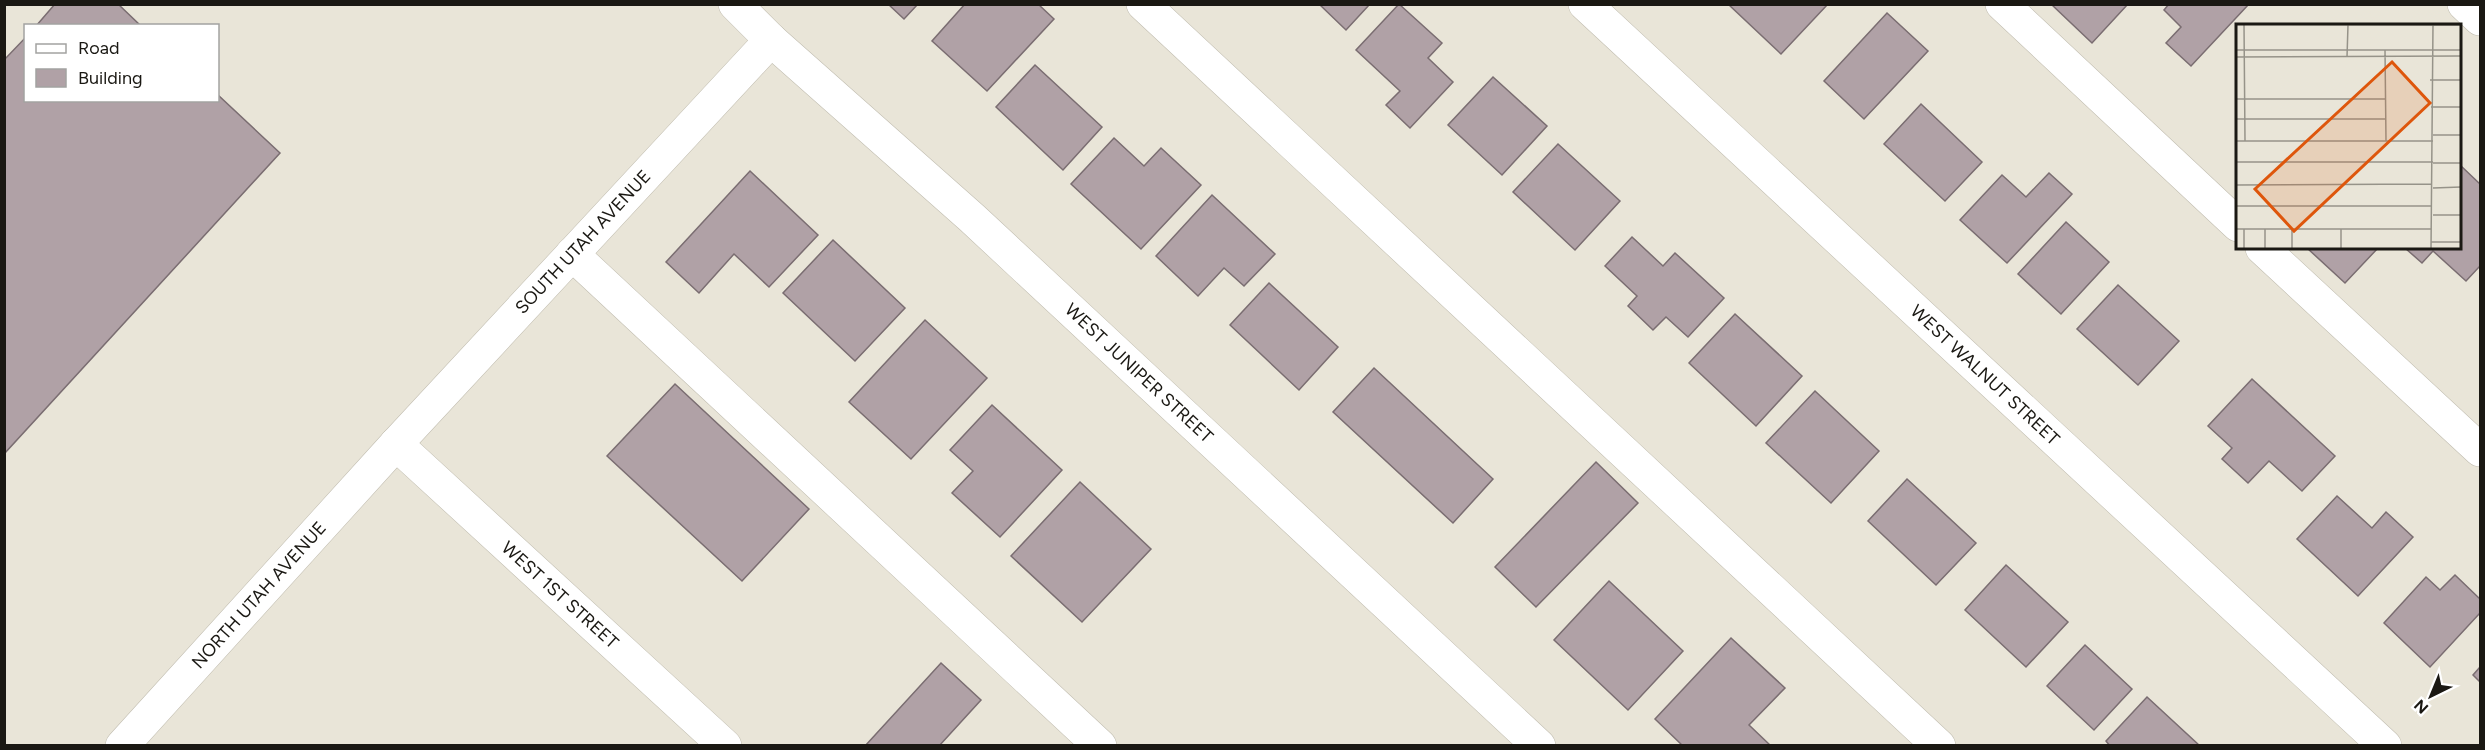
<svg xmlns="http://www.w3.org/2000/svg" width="2485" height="750" font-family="Figtree,sans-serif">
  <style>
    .building { fill: #b0a1a6; stroke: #7a6d71; stroke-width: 1.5 }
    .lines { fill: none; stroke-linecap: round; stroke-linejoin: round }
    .minor-casing { stroke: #c1bdb0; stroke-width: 34 }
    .minor { stroke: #fff; stroke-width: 33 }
    .labels { text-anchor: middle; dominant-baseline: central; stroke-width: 4.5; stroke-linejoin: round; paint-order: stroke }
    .street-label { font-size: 18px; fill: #1a1813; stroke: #fff }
    .inset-road { fill: none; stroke: #969389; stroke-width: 1.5 }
    .view { fill: #de560c; fill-opacity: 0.15; stroke: #de560c; stroke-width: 3 }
    .inset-edge { fill: none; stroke: #1a1813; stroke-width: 3 }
  </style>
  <rect width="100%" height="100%" fill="#e9e5d8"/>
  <!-- building -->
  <g class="building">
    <path d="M55,4H118L141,26H36Z"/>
    <path d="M888,4H918L904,19Z"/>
    <path d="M965,4H1038L1054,19L987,91L932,41Z"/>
    <path d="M1319,4H1370L1346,30Z"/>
    <path d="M1399,4L1442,43L1428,58L1453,82L1410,128L1386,105L1400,91L1356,50Z"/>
    <path d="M1728,4H1828L1781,54Z"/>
    <path d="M2051,4H2128L2092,43Z"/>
    <path d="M2169,4H2249L2191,66L2166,43L2181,27L2164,10Z"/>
    <path d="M1887,13L1928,51L1864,119L1824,81Z"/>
    <path d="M26,37V100H218V95L280,153L4,454V60Z"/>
    <path d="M1035,65L1102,127L1063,170L996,107Z"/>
    <path d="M1493,77L1547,126L1502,175L1448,125Z"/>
    <path d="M1921,104L1982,162L1945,201L1884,144Z"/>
    <path d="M1114,138L1144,166L1161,148L1201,185L1141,249L1071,184Z"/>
    <path d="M1558,144L1620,201L1575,250L1513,192Z"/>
    <path d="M2460,165L2480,184V266L2466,281L2433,251L2422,263L2405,248H2460Z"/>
    <path d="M750,171L818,235L769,287L734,254L699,293L666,262Z"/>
    <path d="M2049,173L2072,194L2007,263L1960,220L2002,175L2026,197Z"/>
    <path d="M1212,195L1275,254L1244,286L1224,268L1198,296L1156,256Z"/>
    <path d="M2066,222L2109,262L2061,314L2018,274Z"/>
    <path d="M1632,237L1663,266L1675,253L1724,298L1688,337L1666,317L1653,330L1628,306L1637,296L1605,266Z"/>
    <path d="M833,240L905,308L855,361L783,293Z"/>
    <path d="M2307,248H2378L2345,283Z"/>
    <path d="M1269,283L1338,347L1299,390L1230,325Z"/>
    <path d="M2118,285L2179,341L2138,385L2077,329Z"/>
    <path d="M1735,314L1802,376L1756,426L1689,363Z"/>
    <path d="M925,320L987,378L911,459L849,402Z"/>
    <path d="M1374,368L1493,479L1453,523L1333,412Z"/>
    <path d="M2252,379L2335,456L2302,491L2269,461L2248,483L2222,459L2232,448L2208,426Z"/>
    <path d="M675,384L809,509L742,581L607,456Z"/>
    <path d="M1815,391L1879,451L1831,503L1766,443Z"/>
    <path d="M992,405L1062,470L1000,537L952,493L973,471L950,450Z"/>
    <path d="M1596,462L1638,503L1536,607L1495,567Z"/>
    <path d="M1907,479L1976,543L1936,585L1868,521Z"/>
    <path d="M1080,482L1151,549L1082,622L1011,556Z"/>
    <path d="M2337,496L2372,528L2386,512L2413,537L2358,596L2297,539Z"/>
    <path d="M2006,565L2068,622L2026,667L1965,610Z"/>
    <path d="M2455,575L2480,599V613L2430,667L2384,623L2426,577L2440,590Z"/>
    <path d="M1609,581L1683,651L1628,710L1554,640Z"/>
    <path d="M1731,638L1785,688L1749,725L1771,746H1683L1655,719Z"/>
    <path d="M2085,645L2132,689L2094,730L2047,686Z"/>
    <path d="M941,663L981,700L939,746H865Z"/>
    <path d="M2480,667V682L2473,675Z"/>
    <path d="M2147,697L2200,746H2110L2106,741Z"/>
  </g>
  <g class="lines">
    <!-- minor casing -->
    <g class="minor-casing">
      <g id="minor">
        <path d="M735,4L771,40L972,218L1539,746"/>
        <path d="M1143,4L1939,746"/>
        <path d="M1585,4L2385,746"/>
        <path d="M2002,4L2238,225"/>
        <path d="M2464,4L2480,19"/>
        <path d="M2262,248L2480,450"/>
        <path d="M572,254L1100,746"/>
        <path d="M396,444L725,746"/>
        <path d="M122,746L396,444L771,40"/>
      </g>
    </g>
    <!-- minor -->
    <use href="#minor" class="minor"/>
  </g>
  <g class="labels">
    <!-- street labels -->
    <g class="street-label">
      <text transform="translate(583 242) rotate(-47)">SOUTH UTAH AVENUE</text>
      <text transform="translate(1139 373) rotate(43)">WEST JUNIPER STREET</text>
      <text transform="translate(1985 375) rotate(43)">WEST WALNUT STREET</text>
      <text transform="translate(259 595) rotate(-48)">NORTH UTAH AVENUE</text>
      <text transform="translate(560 595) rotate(42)">WEST 1ST STREET</text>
    </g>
  </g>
  <!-- overview -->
  <g transform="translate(2236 24)">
    <rect width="225" height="225" fill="#e9e5d8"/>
    <path class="inset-road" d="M1,0L225,1M8,0L9,117M0,26H225M149,26L150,117M0,33L225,32M111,33L112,1M194,56H225M0,75H150M195,83H225M0,95H150M197,111H225M0,117H197M0,138H197M197,139H225M0,161L196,160M197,164L225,163M0,182H196M197,191H225M0,205H195M29,205V225M56,205V225M105,205V225M195,218H225M8,225V205M195,225L197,0"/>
    <path class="view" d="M156,38L194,79L58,207L19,165Z"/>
    <rect width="225" height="225" class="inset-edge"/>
  </g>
  <!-- border -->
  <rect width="2485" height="750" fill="none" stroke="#1a1813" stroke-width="12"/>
  <!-- legend -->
  <rect x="24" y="24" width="195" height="78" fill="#ffffff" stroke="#a3a3a1" stroke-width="1.5"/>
  <rect x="36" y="44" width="30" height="9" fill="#ffffff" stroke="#a3a3a1" stroke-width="1.5"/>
  <text x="78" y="54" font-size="18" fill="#1a1813">Road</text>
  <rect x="36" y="69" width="30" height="18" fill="#b0a1a6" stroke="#a3a3a1" stroke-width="1.5"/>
  <text x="78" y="84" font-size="18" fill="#1a1813">Building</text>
  <!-- north arrow -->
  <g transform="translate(2431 696) rotate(223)" stroke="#ffffff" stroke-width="4.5" paint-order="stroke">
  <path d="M0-4.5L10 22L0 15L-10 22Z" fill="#1a1813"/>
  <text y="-9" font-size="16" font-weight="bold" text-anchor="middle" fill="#1a1813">N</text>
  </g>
</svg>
